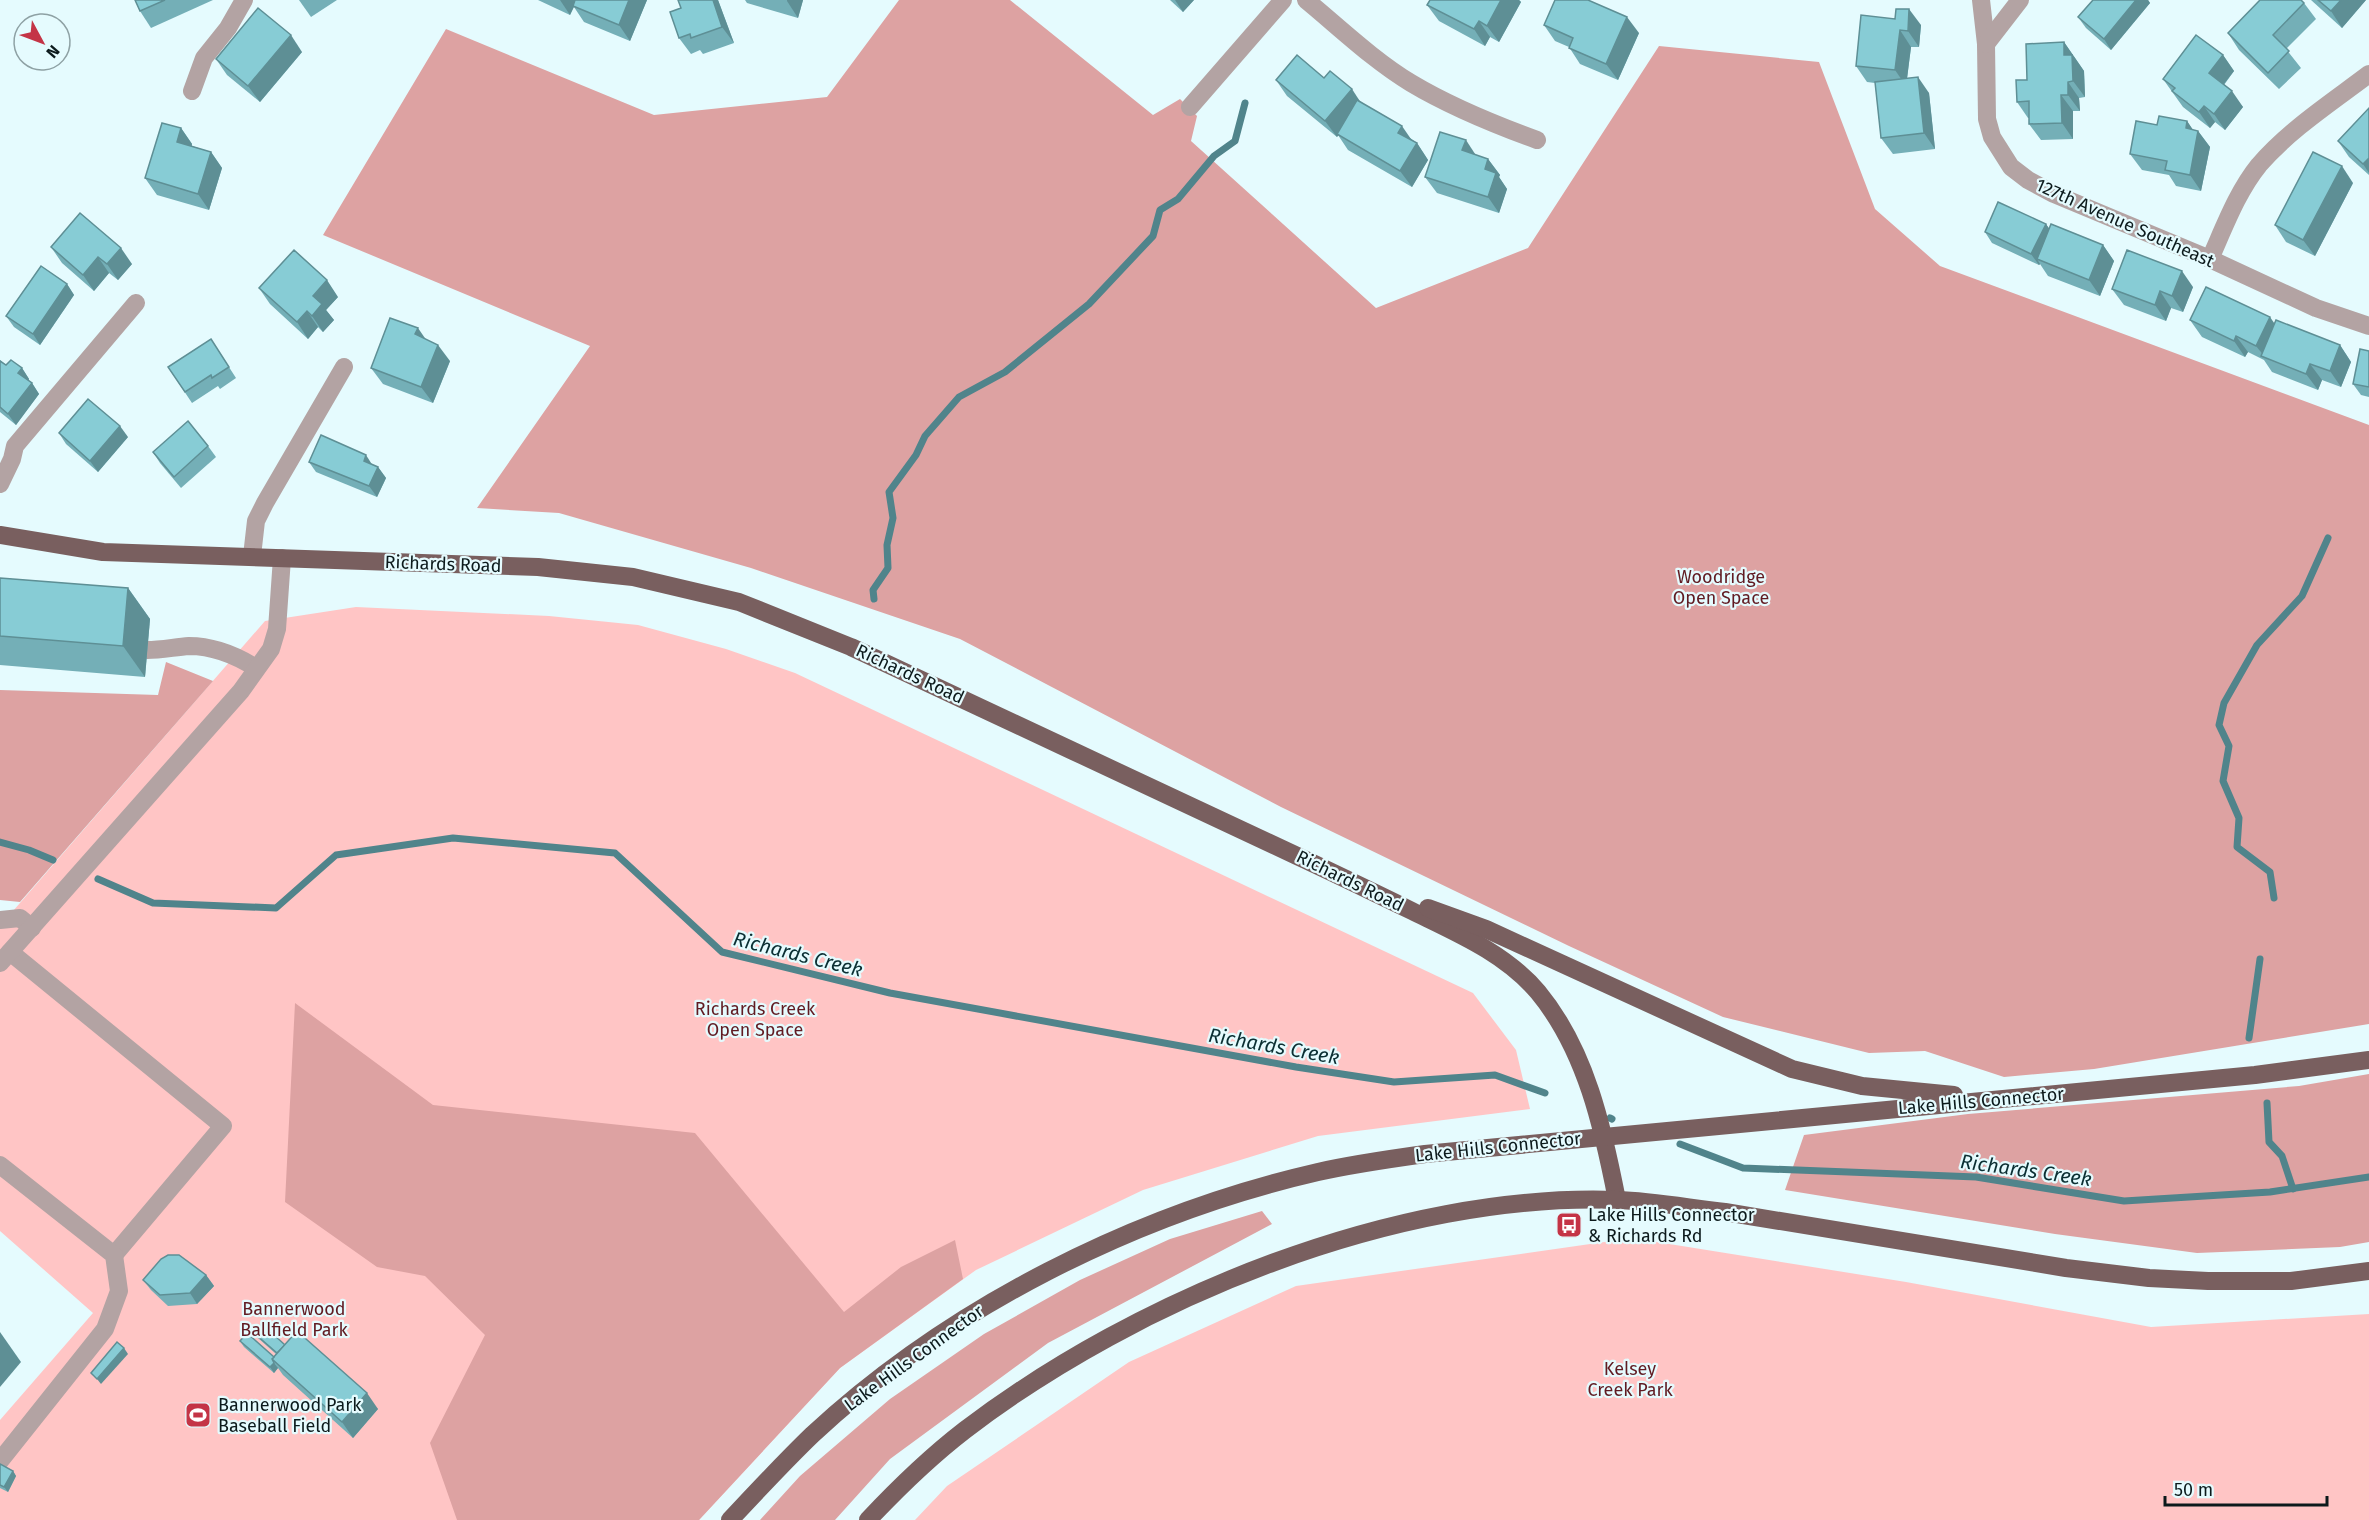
<svg xmlns="http://www.w3.org/2000/svg" width="2369" height="1520" font-family="'Fira Sans',sans-serif">
  <style>
    .green { fill: #ffc5c5 }
    .forest { fill: #dda2a2 }
    .lines { fill: none; stroke-linecap: round; stroke-linejoin: round }
    .stream { stroke: #50848b; stroke-width: 7 }
    .minor { stroke: #b3a3a3; stroke-width: 18 }
    .major { stroke: #795f5f; stroke-width: 18 }
    .wall { fill: #74afb7 }
    .shaded-wall { fill: #5e8f95 }
    .building { fill: #87ccd5; stroke: #5e8f95; stroke-width: 1.5 }
    .labels { text-anchor: middle; dominant-baseline: central; stroke-width: 4.5; stroke-linejoin: round; paint-order: stroke }
    .street-label { font-size: 18px; fill: #0c1a1c; stroke: #e5fbfe }
    .park-label { font-size: 18px; fill: #611b22; stroke: #e5fbfe }
    .poi-label { font-size: 18px; fill: #0c1a1c; stroke: #e5fbfe; text-anchor: start }
    .water-label { font-size: 20px; font-style: italic; fill: #0b2f33; stroke: #e5fbfe }
  </style>
  <rect width="100%" height="100%" fill="#e5fbfe"/>
  <!-- green -->
  <g class="green">
    <path d="M356,607L549,616L638,625L726,649L795,673L1473,993L1516,1050L1530,1109L1318,1136L1143,1190L976,1270L840,1368L699,1520H0V1420L93,1313L0,1231V926L265,621Z"/>
    <path d="M1632,1238L1906,1282L2151,1327L2369,1314V1520H915L947,1486L1129,1362L1296,1286Z"/>
  </g>
  <!-- forest -->
  <g class="forest">
    <path d="M899,0H1010L1153,115L1180,99L1197,116L1191,141L1376,308L1528,248L1659,46L1819,62L1875,209L1940,266L2369,425V1024L2094,1069L2004,1077L1925,1051L1869,1053L1723,1017L1569,946L1281,807L960,639L751,568L559,513L477,508L590,346L323,235L446,29L654,115L827,97Z"/>
    <path d="M166,662L213,681L20,902L0,900V690L158,695Z"/>
    <path d="M295,1003L433,1105L695,1133L844,1312L901,1267L955,1240L963,1279L840,1368L699,1520H457L430,1443L485,1335L425,1276L377,1267L285,1202Z"/>
    <path d="M2369,1074V1242L2340,1247L2197,1253L2055,1234L1785,1190L1804,1135L1968,1114L2299,1086Z"/>
    <path d="M1262,1211L1272,1224L1048,1343L890,1459L835,1520H760L800,1476L890,1399L984,1334L1080,1280L1170,1239Z"/>
  </g>
  <g class="lines">
    <!-- stream -->
    <g class="stream">
      <path d="M874,599L873,590L888,568L887,545L893,518L889,492L916,455L925,436L959,397L1005,372L1089,304L1153,236L1160,210L1178,199L1214,156L1235,141L1245,103"/>
      <path d="M0,842L29,850L53,860"/>
      <path d="M98,879L153,903L276,908L336,855L453,838L615,853L722,952L890,993L1296,1067L1394,1082L1495,1075L1545,1093"/>
      <path d="M2274,898L2270,872L2237,847L2239,818L2223,781L2229,746L2219,725L2224,703L2257,645L2302,596L2328,538"/>
      <path d="M2249,1038L2260,959"/>
      <path d="M2267,1103L2269,1142L2282,1156L2293,1189"/>
      <path d="M1610,1118L1612,1119"/>
      <path d="M1680,1144L1743,1168L1976,1177L2124,1201L2270,1192L2369,1177"/>
    </g>
    <!-- minor -->
    <g class="minor">
      <path d="M1306,0C1340,28 1373,60 1411,83C1451,107 1493,124 1537,140"/>
      <path d="M1981,0L1986,44L1987,119L1992,137L2011,167L2028,180L2054,194L2210,259L2316,308L2369,326"/>
      <path d="M1986,44L2020,0"/>
      <path d="M192,91L204,58L228,28L244,0"/>
      <path d="M1190,107L1283,0"/>
      <path d="M2210,259C2224,228 2237,192 2259,165C2289,130 2332,102 2369,74"/>
      <path d="M0,484L12,459L15,446L136,303"/>
      <path d="M252,556L256,521L265,503L344,367"/>
      <path d="M147,650C161,650 175,647 189,646C213,646 237,656 256,668"/>
      <path d="M0,920L20,918L32,928"/>
      <path d="M10,952L223,1126L114,1255"/>
      <path d="M0,963L241,691L271,649L277,629L282,558"/>
      <path d="M0,1165L114,1255L119,1291L105,1329L0,1461"/>
    </g>
    <!-- major -->
    <g class="major">
      <path d="M0,535L103,552L538,567L633,577L739,602L851,647C999,716 1147,786 1295,855C1334,873 1373,892 1412,911C1457,933 1505,953 1538,992C1586,1050 1603,1128 1617,1200"/>
      <path d="M1428,908L1486,929L1792,1069L1862,1086L1954,1095"/>
      <path d="M730,1520C757,1491 784,1462 812,1435C950,1307 1135,1214 1318,1172C1353,1164 1389,1159 1425,1154L2255,1075L2369,1060"/>
      <path d="M868,1520C898,1488 930,1457 965,1430C1138,1298 1397,1192 1617,1200C1653,1201 1689,1208 1725,1212L2066,1268L2149,1278L2208,1281H2291L2369,1271"/>
    </g>
  </g>
  <!-- wall -->
  <g class="wall">
    <path d="M135,0H213L151,28L140,11Z"/>
    <path d="M299,0H337L311,17Z"/>
    <path d="M538,0H647L630,41L584,22L574,7L570,15Z"/>
    <path d="M718,0L734,43L703,54L700,50L691,54L679,38Z"/>
    <path d="M745,0H803L798,18L747,3Z"/>
    <path d="M1170,0H1194L1183,12Z"/>
    <path d="M1430,0H1519L1521,2L1499,42L1490,37L1485,46L1439,21L1427,5Z"/>
    <path d="M2093,0H2148L2150,3L2111,50L2086,28L2078,17Z"/>
    <path d="M2311,0H2366L2342,28Z"/>
    <path d="M2304,3L2316,19L2286,49L2301,68L2279,89L2239,50L2228,33Z"/>
    <path d="M1861,15L1921,25L1919,47H1911L1907,79L1929,93L1935,149L1893,154L1881,138L1875,83L1867,82L1856,66Z"/>
    <path d="M1544,25L1639,33L1618,80L1580,64L1569,47L1555,41Z"/>
    <path d="M2064,42L2084,71L2085,97L2079,98L2080,111H2073V139L2041,140L2029,124V118H2028L2017,102L2027,80Z"/>
    <path d="M302,52L260,102L227,75L216,59Z"/>
    <path d="M2223,55L2234,71L2224,85L2243,107L2225,130L2215,122L2210,128L2183,107L2163,79Z"/>
    <path d="M1324,78L1361,102L1417,143L1428,160L1412,187L1348,150L1338,135L1337,137L1287,96L1276,80Z"/>
    <path d="M2369,108V175L2349,157L2338,141Z"/>
    <path d="M2187,121L2193,130L2198,131L2210,147L2201,191L2176,186L2169,175L2142,170L2130,154L2157,125Z"/>
    <path d="M181,128L192,144V146L211,152L222,168L209,210L157,195L145,178Z"/>
    <path d="M1476,155L1488,159L1500,175L1499,177L1507,189L1499,213L1437,193L1425,177Z"/>
    <path d="M2353,183L2315,256L2286,242L2275,225Z"/>
    <path d="M2046,224L2049,229L2103,245L2114,261L2100,296L2048,276L2040,264L2039,265L1992,243L1985,232Z"/>
    <path d="M51,247L132,264L118,280L109,273L94,291L62,263Z"/>
    <path d="M67,284L74,295L40,345L14,327L6,316Z"/>
    <path d="M2193,287L2183,312L2171,308L2166,321L2124,305L2112,289Z"/>
    <path d="M259,288L338,297L326,310L334,320L323,332L318,327L308,339L270,304Z"/>
    <path d="M2190,320L2274,324L2340,345L2351,362L2341,387L2322,380L2318,390L2272,372L2264,360L2248,352L2245,357L2202,337Z"/>
    <path d="M218,350L236,378L220,389L218,386L192,403L168,367Z"/>
    <path d="M2369,351V397L2361,395L2353,384Z"/>
    <path d="M0,360L6,365L22,368L29,379L28,381L32,383L39,394L16,425L0,412Z"/>
    <path d="M450,361L433,403L383,384L371,368Z"/>
    <path d="M59,433L128,437L98,472L66,444Z"/>
    <path d="M208,446L216,457L181,488L160,463L153,452Z"/>
    <path d="M309,462L372,465L378,467L386,478L377,497L316,472Z"/>
    <path d="M0,578L128,588L150,619L145,677L0,665Z"/>
    <path d="M206,1275L214,1286L197,1304L168,1306L151,1290L143,1280Z"/>
    <path d="M254,1333L285,1345L378,1409L353,1438L283,1375L278,1368L274,1373L244,1347L240,1341L274,1357L276,1354L258,1338Z"/>
    <path d="M0,1464L13,1471L16,1476L8,1492L0,1488Z"/>
  </g>
  <!-- shaded-wall -->
  <g class="shaded-wall">
    <path d="M560,0H577L570,15Z"/>
    <path d="M629,0H647L630,41L619,25Z"/>
    <path d="M713,0H718L734,43L722,27Z"/>
    <path d="M787,0H803L798,18L787,1Z"/>
    <path d="M1175,0H1194L1183,12Z"/>
    <path d="M1501,0H1519L1521,2L1499,42L1487,26Z"/>
    <path d="M2136,0H2148L2150,3L2111,50L2104,39Z"/>
    <path d="M2341,0H2366L2342,28L2331,11Z"/>
    <path d="M1909,9L1921,25L1919,47L1908,31Z"/>
    <path d="M1627,17L1639,33L1618,80L1606,64Z"/>
    <path d="M1479,21L1490,37L1485,46L1474,29Z"/>
    <path d="M1900,30L1911,47L1906,86L1895,70Z"/>
    <path d="M291,35L302,52L260,102L248,86Z"/>
    <path d="M2064,42L2084,71L2085,97L2073,81L2064,55Z"/>
    <path d="M2223,55L2234,71L2220,89L2209,73Z"/>
    <path d="M1918,77L1929,93L1935,149L1924,133Z"/>
    <path d="M2068,82L2079,98L2080,111L2068,95Z"/>
    <path d="M1352,89L1363,106L1337,137L1325,121Z"/>
    <path d="M2232,91L2243,107L2225,130L2214,114Z"/>
    <path d="M2061,95L2073,111V139L2062,123Z"/>
    <path d="M2204,106L2215,122L2210,128L2199,112Z"/>
    <path d="M2187,121L2197,136L2198,131L2210,147L2201,191L2190,175L2186,128Z"/>
    <path d="M1402,126L1413,142L1398,133Z"/>
    <path d="M181,128L192,144L188,158L177,142Z"/>
    <path d="M1466,140L1477,157L1462,150Z"/>
    <path d="M1417,143L1428,160L1412,187L1400,171Z"/>
    <path d="M211,152L222,168L209,210L198,194Z"/>
    <path d="M2369,158V173L2363,164Z"/>
    <path d="M1488,159L1500,175L1499,177L1507,189L1499,213L1488,197L1485,169Z"/>
    <path d="M2342,166L2353,183L2315,256L2303,240Z"/>
    <path d="M2046,224L2053,234L2037,259L2040,264L2039,265L2031,254Z"/>
    <path d="M2103,245L2114,261L2100,296L2089,280Z"/>
    <path d="M121,248L132,264L118,280L107,264Z"/>
    <path d="M98,257L109,273L94,291L83,275Z"/>
    <path d="M2182,271L2193,287L2183,312L2172,296Z"/>
    <path d="M327,280L338,297L326,310L334,320L323,332L312,316L313,296Z"/>
    <path d="M67,284L74,295L40,345L33,334Z"/>
    <path d="M2160,291L2171,308L2166,321L2155,305Z"/>
    <path d="M307,311L318,327L308,339L297,322Z"/>
    <path d="M2270,317L2281,333L2265,357L2256,346Z"/>
    <path d="M418,328L429,344L415,334Z"/>
    <path d="M2236,336L2248,352L2245,357L2234,341Z"/>
    <path d="M438,345L450,361L433,403L421,387Z"/>
    <path d="M2340,345L2351,362L2341,387L2330,371Z"/>
    <path d="M2310,364L2322,380L2318,390L2306,374Z"/>
    <path d="M22,368L29,379L26,384L18,373Z"/>
    <path d="M32,383L39,394L16,425L8,414Z"/>
    <path d="M120,426L128,437L98,472L90,461Z"/>
    <path d="M366,455L373,466L364,461Z"/>
    <path d="M378,467L386,478L377,497L369,486Z"/>
    <path d="M128,588L150,619L145,677L123,646Z"/>
    <path d="M206,1275L214,1286L197,1304L190,1293Z"/>
    <path d="M0,1332L21,1362L0,1387Z"/>
    <path d="M124,1348L128,1354L101,1384L97,1379Z"/>
    <path d="M274,1363L278,1368L274,1373L270,1367Z"/>
    <path d="M367,1393L378,1409L353,1438L342,1422Z"/>
    <path d="M13,1471L16,1476L8,1492L4,1487Z"/>
  </g>
  <!-- building -->
  <g class="building">
    <path d="M135,0H165L140,11Z"/>
    <path d="M575,0H629L619,25L573,6Z"/>
    <path d="M678,0H713L722,27L691,38L690,34L679,38L670,12L681,8Z"/>
    <path d="M1430,0H1501L1487,26L1479,21L1474,29L1427,5Z"/>
    <path d="M1555,0H1588L1627,17L1606,64L1569,48L1573,38L1544,25Z"/>
    <path d="M2093,0H2136L2104,39L2078,17Z"/>
    <path d="M2260,0H2301L2304,3L2273,35L2289,51L2268,73L2228,33Z"/>
    <path d="M2318,0H2341L2331,11Z"/>
    <path d="M258,8L291,35L248,86L216,59Z"/>
    <path d="M1896,9H1909L1908,31L1900,30L1895,70L1856,66L1861,15L1895,19Z"/>
    <path d="M2196,35L2223,55L2209,73L2232,91L2214,114L2204,106L2199,112L2172,91L2175,88L2163,79Z"/>
    <path d="M2064,42V55H2072L2073,81L2068,82V95H2061L2062,123L2029,124V101L2017,102L2016,80H2027L2026,44Z"/>
    <path d="M1297,55L1324,78L1330,71L1352,89L1325,121L1276,80Z"/>
    <path d="M1918,77L1924,133L1881,138L1875,82Z"/>
    <path d="M1357,100L1402,126L1398,133L1417,143L1400,171L1337,134Z"/>
    <path d="M2369,108V158L2363,164L2338,141Z"/>
    <path d="M2159,116L2187,121L2186,128L2198,131L2190,175L2165,170L2167,161L2130,154L2136,121L2157,125Z"/>
    <path d="M162,123L181,128L177,142L211,152L198,194L145,178Z"/>
    <path d="M1440,132L1466,140L1462,150L1488,159L1485,169L1496,173L1488,197L1425,177Z"/>
    <path d="M2313,152L2342,166L2303,240L2275,225Z"/>
    <path d="M1998,202L2046,224L2031,254L1985,232Z"/>
    <path d="M80,213L121,248L107,264L98,257L83,275L51,247Z"/>
    <path d="M2051,224L2103,245L2089,280L2037,259Z"/>
    <path d="M294,250L327,280L313,296L322,304L312,316L307,311L297,322L259,288Z"/>
    <path d="M2127,250L2182,271L2172,296L2160,291L2155,305L2112,289Z"/>
    <path d="M41,266L67,284L33,334L6,316Z"/>
    <path d="M2206,287L2270,317L2256,346L2236,336L2234,341L2190,320Z"/>
    <path d="M390,318L418,328L415,334L438,345L421,387L371,368Z"/>
    <path d="M2276,320L2340,345L2330,371L2310,364L2306,374L2261,356Z"/>
    <path d="M211,339L229,367L212,378L211,375L185,392L168,367Z"/>
    <path d="M2360,349L2369,351V387L2353,384Z"/>
    <path d="M11,360L22,368L18,373L32,383L8,414L0,407V361L6,365Z"/>
    <path d="M88,399L120,426L90,461L59,433Z"/>
    <path d="M188,421L208,446L174,477L153,452Z"/>
    <path d="M321,435L366,455L364,461L378,467L369,486L309,462Z"/>
    <path d="M0,578L128,588L123,646L0,636Z"/>
    <path d="M168,1255H179L206,1275L190,1293L160,1295L143,1280L161,1259Z"/>
    <path d="M262,1324L285,1345L277,1353L254,1333Z"/>
    <path d="M297,1331L367,1393L342,1422L272,1359Z"/>
    <path d="M247,1333L274,1357L272,1359L274,1363L270,1367L240,1341Z"/>
    <path d="M117,1342L124,1348L97,1379L91,1373Z"/>
    <path d="M0,1464L13,1471L4,1487L0,1485Z"/>
  </g>
  <!-- icons -->
  <defs>
    <g id="bus-square" transform="scale(1.35)"><rect x="-9" y="-9" width="18" height="18" rx="4" fill="#c43446" stroke="#e5fbfe"/><path d="M-5-6H5V4H4V6H2V4H-2V6H-4V4H-5ZM-3.5-4V0h7V-4ZM-3.5 1.2v1.5H-2V1.2ZM2 1.2v1.5H3.5V1.2Z" fill="#fff"/></g>
    <g id="stadium-square" transform="scale(1.35)"><rect x="-9" y="-9" width="18" height="18" rx="4" fill="#c43446" stroke="#e5fbfe"/><path d="M0-5a6.5 5 0 1 0 0 10a6.5 5 0 1 0 0-10ZM-3.5-1.8h7v3.6h-7Z" fill="#fff"/></g>
  </defs>
  <g fill-rule="evenodd">
    <use href="#bus-square" x="1569" y="1225"/>
    <use href="#stadium-square" x="198" y="1415"/>
  </g>
  <g class="labels">
    <!-- street labels -->
    <g class="street-label">
      <text transform="translate(2125 223) rotate(24)">127th Avenue Southeast</text>
      <text transform="translate(443 564) rotate(2)">Richards Road</text>
      <text transform="translate(910 674) rotate(25)">Richards Road</text>
      <text transform="translate(1350 881) rotate(26)">Richards Road</text>
      <text transform="translate(1981 1101) rotate(-5)">Lake Hills Connector</text>
      <text transform="translate(1498 1147) rotate(-6)">Lake Hills Connector</text>
      <text transform="translate(914 1358) rotate(-36)">Lake Hills Connector</text>
    </g>
    <!-- park labels -->
    <g class="park-label">
      <text x="1721" y="577">Woodridge<tspan x="1721" dy="21">Open Space</tspan></text>
      <text x="755" y="1009">Richards Creek<tspan x="755" dy="21">Open Space</tspan></text>
      <text x="294" y="1309">Bannerwood<tspan x="294" dy="21">Ballfield Park</tspan></text>
      <text x="1630" y="1369">Kelsey<tspan x="1630" dy="21">Creek Park</tspan></text>
    </g>
    <!-- poi labels -->
    <g class="poi-label">
      <text x="1588" y="1215">Lake Hills Connector<tspan x="1588" dy="21">&amp; Richards Rd</tspan></text>
      <text x="218" y="1405">Bannerwood Park<tspan x="218" dy="21">Baseball Field</tspan></text>
    </g>
    <!-- water labels -->
    <g class="water-label">
      <text transform="translate(798 954) rotate(14)">Richards Creek</text>
      <text transform="translate(1274 1046) rotate(10)">Richards Creek</text>
      <text transform="translate(2026 1170) rotate(8)">Richards Creek</text>
    </g>
  </g>
  <!-- north arrow -->
  <g transform="translate(42 42) rotate(131)"><circle r="28" fill="#e5fbfe" stroke="#8ea1a4" stroke-width="1.5"/>
  <path d="M0-4.5L10 22L0 15L-10 22Z" fill="#c43446"/>
  <text y="-9" font-size="16" font-weight="bold" text-anchor="middle" fill="#0c1a1c">N</text>
  </g>
  <!-- scale -->
  <path d="M2165 1496v9h162v-9" fill="none" stroke="#0c1a1c" stroke-width="3"/>
  <text x="2174" y="1496" font-size="18" fill="#0c1a1c" stroke="#e5fbfe" stroke-width="4.5" paint-order="stroke">50 m</text>
</svg>
